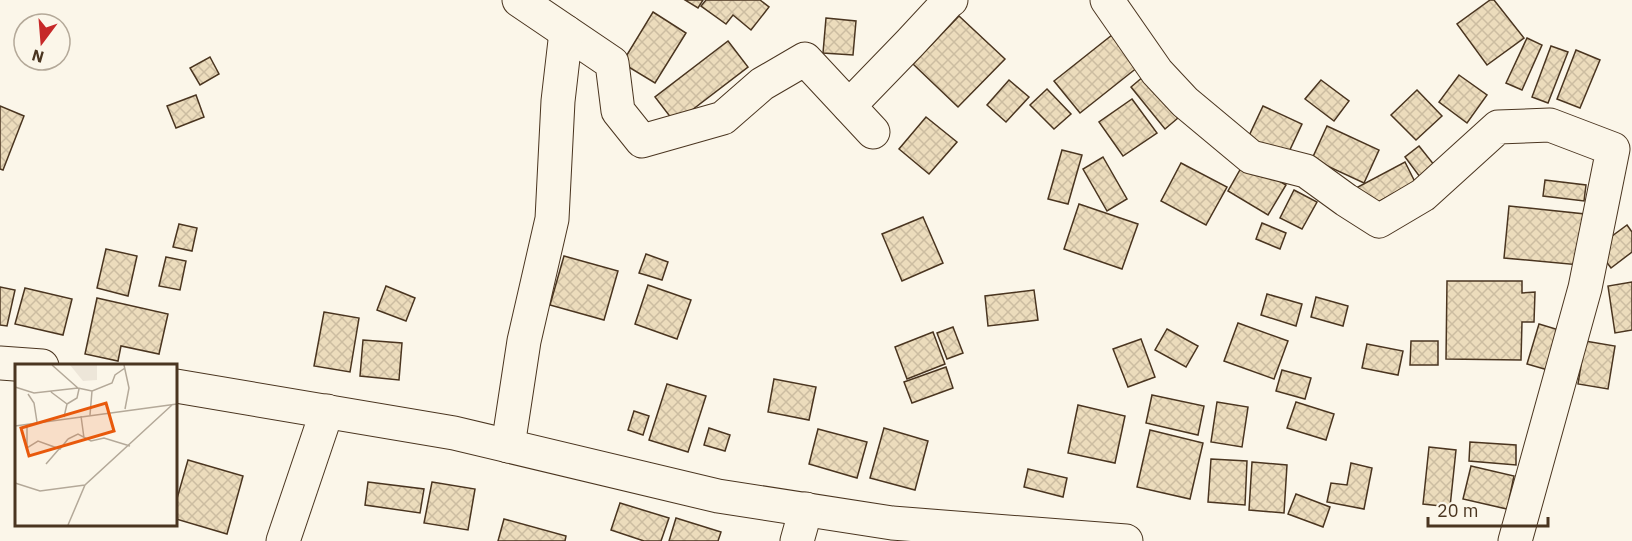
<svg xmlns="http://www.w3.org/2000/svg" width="1632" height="541" font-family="'IBM Plex Sans',sans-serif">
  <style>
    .building { fill: url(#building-cross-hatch); stroke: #4a3520; stroke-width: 1.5 }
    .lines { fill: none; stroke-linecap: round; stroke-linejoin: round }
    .minor-casing { stroke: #4a3520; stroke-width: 35 }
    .minor { stroke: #fbf6e9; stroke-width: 33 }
    .inset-road { fill: none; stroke: #b4a999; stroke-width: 1.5 }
    .view { fill: #e8590c; fill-opacity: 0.15; stroke: #e8590c; stroke-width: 3 }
    .inset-edge { fill: none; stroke: #4a3520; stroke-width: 3 }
  </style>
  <defs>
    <pattern id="building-cross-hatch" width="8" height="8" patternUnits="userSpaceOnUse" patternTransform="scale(1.5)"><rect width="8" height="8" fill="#ecdcbc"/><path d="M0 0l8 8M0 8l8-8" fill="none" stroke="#ccbda1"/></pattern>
  </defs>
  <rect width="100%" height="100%" fill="#fbf6e9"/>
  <!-- building -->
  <g class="building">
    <path d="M685,0H703L698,8Z"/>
    <path d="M706,0H760L769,7L751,30L733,15L726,24L701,6Z"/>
    <path d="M1490,0H1494L1524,38L1487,65L1457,24Z"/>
    <path d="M653,12L686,33L655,83L622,63Z"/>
    <path d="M959,16L1005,59L958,107L913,64Z"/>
    <path d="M826,18L856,21L853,55L823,53Z"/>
    <path d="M1112,35L1138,67L1080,113L1054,81Z"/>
    <path d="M1527,38L1542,45L1522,90L1506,83Z"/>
    <path d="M728,41L748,67L675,123L655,97Z"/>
    <path d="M1551,46L1568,52L1548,103L1532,97Z"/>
    <path d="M1576,50L1600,60L1580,108L1557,99Z"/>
    <path d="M210,57L219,74L200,85L190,68Z"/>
    <path d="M1459,75L1487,95L1467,123L1439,102Z"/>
    <path d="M1144,76L1178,118L1165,129L1131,87Z"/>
    <path d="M1009,80L1029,97L1006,122L987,105Z"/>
    <path d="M1321,80L1349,101L1334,121L1305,99Z"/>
    <path d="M1047,89L1071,114L1054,129L1030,105Z"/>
    <path d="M1417,90L1442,116L1416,140L1391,115Z"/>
    <path d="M196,95L204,117L176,128L167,106Z"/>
    <path d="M1132,99L1157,133L1123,156L1099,122Z"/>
    <path d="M0,106L24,116L3,170L0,169Z"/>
    <path d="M1263,106L1302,124L1287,156L1248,138Z"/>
    <path d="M926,117L957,142L929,174L899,149Z"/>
    <path d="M1327,126L1379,150L1364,183L1312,159Z"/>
    <path d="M1419,146L1435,166L1420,177L1405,157Z"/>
    <path d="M1062,150L1082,155L1068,204L1048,199Z"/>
    <path d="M1103,157L1127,199L1107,211L1083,169Z"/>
    <path d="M1245,161L1286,185L1268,215L1228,191Z"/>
    <path d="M1405,162L1415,182L1367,208L1356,188Z"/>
    <path d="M1181,163L1227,187L1206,225L1161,201Z"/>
    <path d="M1545,180L1586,185L1584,201L1543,196Z"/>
    <path d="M1294,190L1317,202L1302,229L1280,218Z"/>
    <path d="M1079,204L1138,224L1122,269L1064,249Z"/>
    <path d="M1509,206L1585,214L1580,265L1504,258Z"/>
    <path d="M923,217L943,263L902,281L882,234Z"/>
    <path d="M1262,223L1286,233L1280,249L1256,239Z"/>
    <path d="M179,224L197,228L192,251L173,247Z"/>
    <path d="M1627,225L1632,232V252L1611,268L1596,248Z"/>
    <path d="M106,249L137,256L128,296L97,288Z"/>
    <path d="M646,254L668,262L662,280L639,273Z"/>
    <path d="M564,256L618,271L604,320L550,305Z"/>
    <path d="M166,257L186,261L180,290L159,286Z"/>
    <path d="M1447,281H1522V293L1535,292L1534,322H1522L1521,360L1446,359Z"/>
    <path d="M1632,282V330L1615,333L1608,286Z"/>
    <path d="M648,285L691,300L677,339L635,324Z"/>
    <path d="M386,286L415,298L406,321L377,310Z"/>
    <path d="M0,287L15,290L7,326L0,325Z"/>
    <path d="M25,288L72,299L63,335L15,324Z"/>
    <path d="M1034,290L1038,320L988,326L985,296Z"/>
    <path d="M1267,294L1302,304L1296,326L1261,315Z"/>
    <path d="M1316,297L1348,306L1343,326L1311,317Z"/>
    <path d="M97,298L168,314L159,354L121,346L118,361L85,354Z"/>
    <path d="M324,312L359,318L350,372L314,366Z"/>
    <path d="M1238,323L1288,341L1274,379L1224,361Z"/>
    <path d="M1539,324L1559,330L1548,370L1527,364Z"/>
    <path d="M953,327L963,353L947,359L937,333Z"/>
    <path d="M1167,329L1198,346L1186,367L1155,350Z"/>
    <path d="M933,332L945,364L907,379L895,347Z"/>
    <path d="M1141,339L1155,377L1128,387L1113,349Z"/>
    <path d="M363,340L402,343L399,380L360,376Z"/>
    <path d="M1411,341H1438V365H1410Z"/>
    <path d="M1585,341L1615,346L1608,389L1578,384Z"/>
    <path d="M1367,344L1403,351L1398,375L1362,368Z"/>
    <path d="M946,367L953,388L912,403L904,382Z"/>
    <path d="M1282,370L1311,378L1305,399L1276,391Z"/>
    <path d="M774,379L816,387L809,420L768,412Z"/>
    <path d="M667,384L706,396L688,452L649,440Z"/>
    <path d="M1152,395L1204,406L1198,435L1146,423Z"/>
    <path d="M1217,402L1248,407L1242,447L1211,442Z"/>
    <path d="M1296,402L1334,414L1326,440L1287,428Z"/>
    <path d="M1078,405L1125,416L1115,463L1068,453Z"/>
    <path d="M634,411L649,416L643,435L628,430Z"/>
    <path d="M709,428L730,435L725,451L704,445Z"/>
    <path d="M884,428L928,441L915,490L870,478Z"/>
    <path d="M818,429L867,442L857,478L809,464Z"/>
    <path d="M1150,430L1203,443L1190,499L1137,487Z"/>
    <path d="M1470,442L1516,445V465L1469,461Z"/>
    <path d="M1429,447L1456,450L1450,507L1423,504Z"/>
    <path d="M1211,459L1247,461L1245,505L1208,502Z"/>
    <path d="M188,460L243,476L227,534L176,519V502Z"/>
    <path d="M1252,462L1287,465L1284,513L1249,510Z"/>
    <path d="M1351,463L1372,468L1364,509L1327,502L1331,483L1347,485Z"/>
    <path d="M1471,466L1514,476L1507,509L1463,499Z"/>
    <path d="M1028,469L1067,478L1063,497L1024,487Z"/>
    <path d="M368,482L424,489L420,513L365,505Z"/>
    <path d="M432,482L475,489L468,530L424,523Z"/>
    <path d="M1296,494L1330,507L1323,527L1288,514Z"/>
    <path d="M620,503L669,518L661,541H644L611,530Z"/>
    <path d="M676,518L721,532L718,541H669Z"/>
    <path d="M504,519L566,536L565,541H498Z"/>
  </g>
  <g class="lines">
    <!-- minor casing -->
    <g class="minor-casing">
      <g id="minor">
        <path d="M519,0L612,63L618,111L642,141L723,118L762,84L805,59L873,132"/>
        <path d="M1107,0L1157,72L1185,102L1251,157L1306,171L1346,200L1379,221L1423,195L1498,127L1550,125L1613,149L1585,288L1515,541"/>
        <path d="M849,106L910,43L948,2L951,0"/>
        <path d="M0,363L42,366"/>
        <path d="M176,386L454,433L718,496L892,523L1126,541"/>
        <path d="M508,446L524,341L552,219L558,101L566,32"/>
        <path d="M283,541L327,411"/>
        <path d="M797,541L806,509"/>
      </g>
    </g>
    <!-- minor -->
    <use href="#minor" class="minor"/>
  </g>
  <!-- overview -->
  <g transform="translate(15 364)">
    <rect width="162" height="162" fill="#fbf6e9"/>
    <path d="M55,1H82V16L68,17Z" fill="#ede6d9"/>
    <path class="inset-road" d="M37,1L64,25L62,34L52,40M109,1L114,24L110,45M0,23L19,29L63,24L77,27M36,28L52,40L49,53M13,30L19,39L22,58M75,51L77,27L97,19L100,11L110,4M66,52L69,74M12,60V84L23,77L45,85L53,75M0,62L162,40M53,75L63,70L76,77L89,74L115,82M31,100L44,85M0,119L25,127L70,121M53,161L70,121L157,41"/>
    <path class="view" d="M91,39L99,67L14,92L6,64Z"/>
    <rect width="162" height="162" class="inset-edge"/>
  </g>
  <!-- north arrow -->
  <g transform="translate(42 42) rotate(196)"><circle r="28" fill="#fbf6e9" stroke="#b4a999" stroke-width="1.5"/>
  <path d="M0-4.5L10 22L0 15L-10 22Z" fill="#c62828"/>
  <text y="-9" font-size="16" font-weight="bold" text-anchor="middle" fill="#4a3520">N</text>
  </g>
  <!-- scale -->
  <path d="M1428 517v9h120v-9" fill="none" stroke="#4a3520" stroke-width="3"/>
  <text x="1437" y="517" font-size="18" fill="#4a3520" stroke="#fbf6e9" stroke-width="4.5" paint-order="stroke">20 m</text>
</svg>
